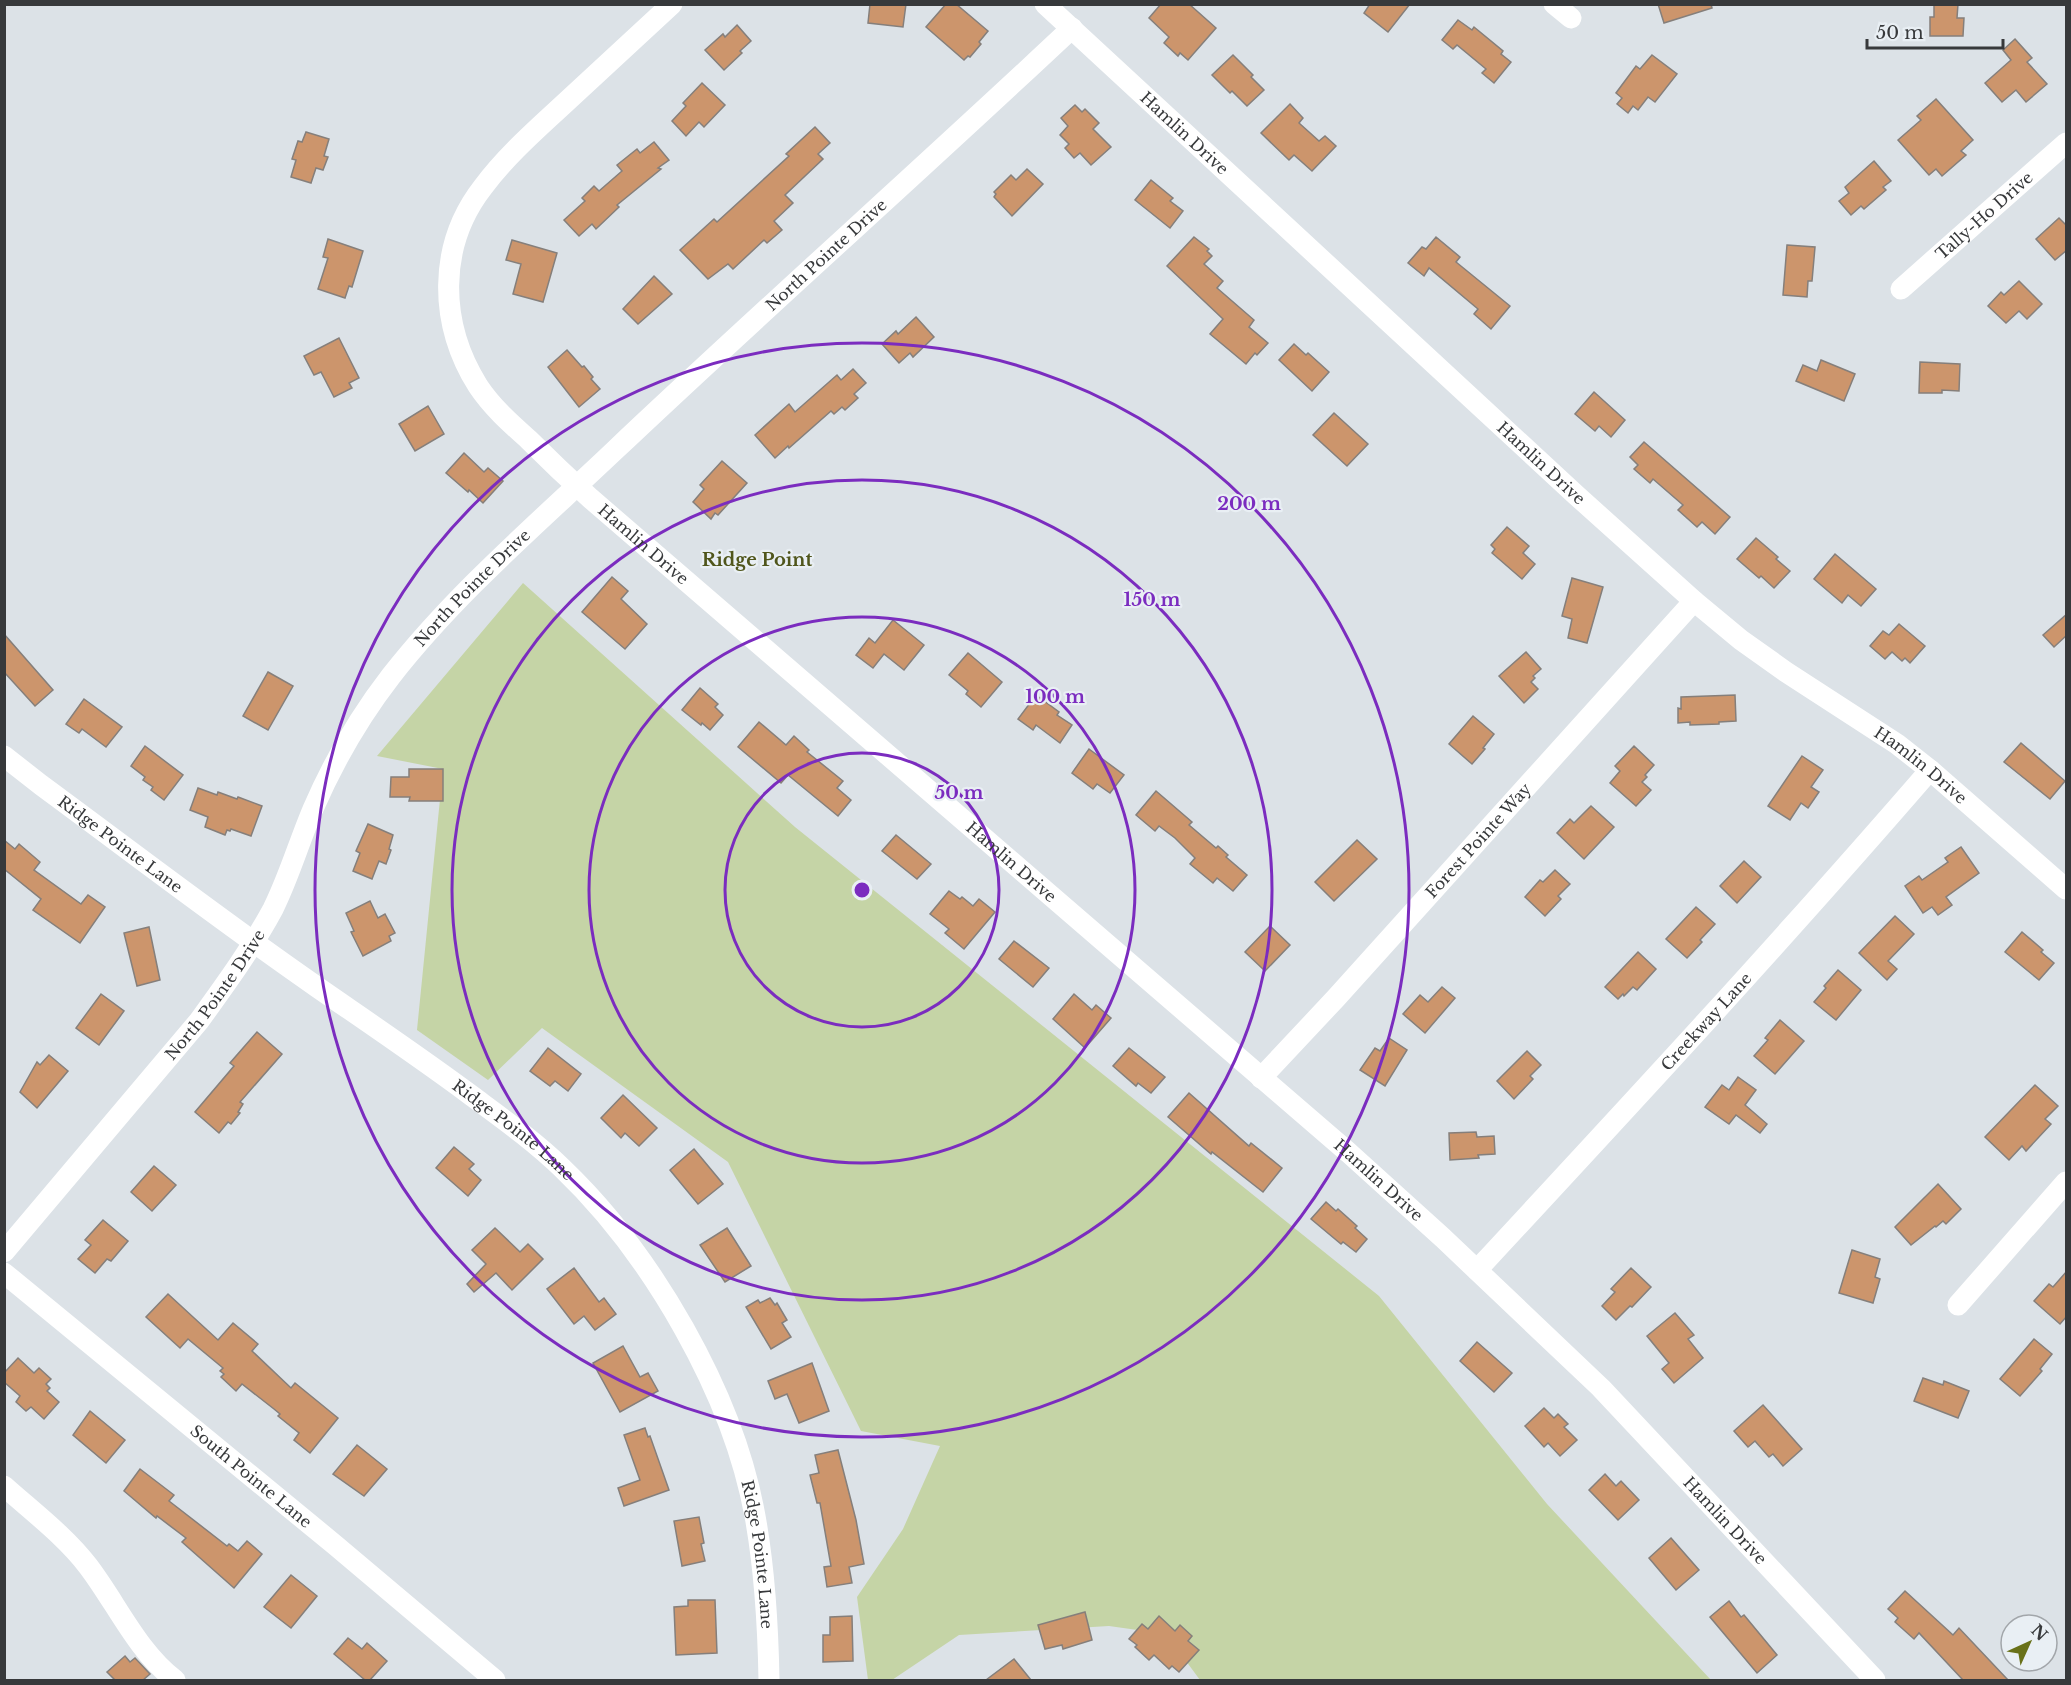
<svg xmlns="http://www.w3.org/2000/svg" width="2071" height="1685" font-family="'Libre Baskerville',serif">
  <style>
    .green { fill: #c5d4a6 }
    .building { fill: #cc956c; stroke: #857f7b; stroke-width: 1.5 }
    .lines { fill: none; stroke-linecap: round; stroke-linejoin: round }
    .minor { stroke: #fff; stroke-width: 21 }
    .ring { fill: none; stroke: #7b2cbf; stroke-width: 3 }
    .labels { text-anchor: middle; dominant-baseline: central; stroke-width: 4.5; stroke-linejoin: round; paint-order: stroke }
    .street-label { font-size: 16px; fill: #37393b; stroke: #e9eff4 }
    .neighbourhood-label { font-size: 18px; font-weight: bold; fill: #50561c; stroke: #e9eff4 }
    .centre { fill: #7b2cbf; stroke: #e9eff4; stroke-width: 3 }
    .ring-label { font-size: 18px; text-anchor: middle; font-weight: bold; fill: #7b2cbf; stroke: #e9eff4; stroke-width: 4.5; stroke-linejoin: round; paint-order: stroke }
  </style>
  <rect width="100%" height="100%" fill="#dce2e7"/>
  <!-- green -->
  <path class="green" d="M523,583L795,827L1379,1296L1547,1504L1711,1680H1200L1166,1634L1109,1626L959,1635L892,1680H868L857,1597L903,1529L940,1446L861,1431L728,1162L542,1028L488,1080L417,1030L443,769L377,756Z"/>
  <!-- building -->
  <g class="building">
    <path d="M870,4H906L903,27L868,23Z"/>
    <path d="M946,4H956L988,31L979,42L981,44L970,57L968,56L964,60L926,27Z"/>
    <path d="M1161,4H1189L1216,28L1188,60L1180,53L1178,56L1164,43L1169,37L1149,18Z"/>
    <path d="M1370,4H1410L1388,32L1364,13Z"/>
    <path d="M1658,4H1711L1712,8L1664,23Z"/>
    <path d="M1934,4H1958L1957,18H1964L1963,36H1930V17H1934Z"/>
    <path d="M1458,20L1472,30L1474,27L1503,51L1501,54L1511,62L1494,83L1482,73L1486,69L1457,45L1453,49L1442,40Z"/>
    <path d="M737,25L751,41L740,51L742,53L724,70L705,50L723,34L725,37Z"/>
    <path d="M2015,39L2032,58L2027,62L2047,84L2026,102L2016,90L2002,102L1985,83L2011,60L2003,50Z"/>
    <path d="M1233,55L1253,75L1251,77L1264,90L1247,106L1232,91L1230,93L1212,75Z"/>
    <path d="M1652,55L1677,74L1655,102L1648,97L1638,110L1633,106L1628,113L1617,104L1622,98L1616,93L1636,66L1640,69Z"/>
    <path d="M702,83L725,105L704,127L699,122L686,136L672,121L686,106L683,103Z"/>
    <path d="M1936,99L1973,140L1961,151L1966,155L1942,176L1936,169L1929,175L1898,140L1921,120L1917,116Z"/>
    <path d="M1290,104L1303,118L1299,123L1319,141L1325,136L1336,146L1312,171L1294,155L1289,160L1261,133Z"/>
    <path d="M1075,105L1082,112L1085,109L1099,123L1093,129L1111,147L1091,165L1080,153L1074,158L1065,148L1069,144L1060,135L1068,126L1061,118Z"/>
    <path d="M815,127L830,143L818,154L823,159L785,195L793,203L774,221L782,230L767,243L764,240L733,269L728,264L708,279L680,250L714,219L717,222L789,156L786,154Z"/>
    <path d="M306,132L329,139L324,156L328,157L323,170L316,168L311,183L291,177L296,160L292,159L298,141L302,142Z"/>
    <path d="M654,142L669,160L658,168L661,169L617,205L619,207L596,229L592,224L579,236L564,220L585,201L582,198L594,186L599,191L622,171L617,165L637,149L640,153Z"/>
    <path d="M1874,161L1891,181L1883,187L1886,190L1864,209L1861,206L1851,215L1839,201L1849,193L1845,187Z"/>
    <path d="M1027,169L1043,184L1012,216L994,197L996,194L994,192L1011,175L1016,180Z"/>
    <path d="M1151,180L1173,198L1170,201L1183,211L1170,228L1135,200Z"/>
    <path d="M2059,218L2067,226V250L2055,260L2036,239Z"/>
    <path d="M1194,237L1209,249L1207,251L1212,256L1204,264L1223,281L1217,288L1254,320L1249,327L1268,343L1257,355L1255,353L1246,364L1210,334L1223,319L1167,266Z"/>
    <path d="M1436,237L1460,257L1456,262L1510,306L1491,329L1474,314L1478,309L1429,268L1424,276L1408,263L1422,247L1426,249Z"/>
    <path d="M328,239L363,251L352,287L349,286L345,298L318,289L328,258L323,257Z"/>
    <path d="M512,240L557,253L543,302L513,294L521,264L506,260Z"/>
    <path d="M1787,245L1815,247L1812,281H1808L1807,297L1783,295Z"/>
    <path d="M654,276L672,294L638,324L623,309Z"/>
    <path d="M2019,281L2042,304L2027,319L2019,311L2006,323L1988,306L2001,292L2004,295Z"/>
    <path d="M916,317L934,337L913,357L910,353L899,363L882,344L896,331L898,334Z"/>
    <path d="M339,338L359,378L349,383L352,388L334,397L321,372L314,375L304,356Z"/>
    <path d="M1294,344L1306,355L1308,353L1329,372L1312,391L1279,360Z"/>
    <path d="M567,350L582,367L584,366L593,377L591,379L600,389L579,407L548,367Z"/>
    <path d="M1821,360L1855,374L1844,401L1796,381L1803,365L1817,371Z"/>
    <path d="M1920,362L1960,364L1959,391L1942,390V393H1919Z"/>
    <path d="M853,369L866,383L854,394L858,398L845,410L842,407L834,414L831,411L789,448L788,446L775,458L755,435L789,404L795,412L837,375L841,380Z"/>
    <path d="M1594,392L1625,420L1611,437L1599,426L1595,431L1575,414Z"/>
    <path d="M428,406L444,434L415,451L399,424Z"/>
    <path d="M1334,413L1368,444L1347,466L1313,435Z"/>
    <path d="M1644,442L1730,517L1715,534L1702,522L1697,527L1678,510L1683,505L1653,479L1650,483L1634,469L1638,465L1630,457Z"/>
    <path d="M464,453L484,472L488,468L503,481L483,503L469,490L468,492L446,473Z"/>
    <path d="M722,461L747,483L718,515L715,513L711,519L693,502L704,489L700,485Z"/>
    <path d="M1507,527L1529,546L1523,553L1535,564L1522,579L1492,553L1495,549L1491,545Z"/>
    <path d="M1756,538L1778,557L1776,559L1790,571L1774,588L1761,576L1759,578L1737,559Z"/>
    <path d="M1835,554L1876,589L1861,606L1848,595L1842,603L1814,579Z"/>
    <path d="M612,577L628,591L621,599L647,624L625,649L582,612Z"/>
    <path d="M1572,578L1603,587L1587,643L1568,638L1572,619L1562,616Z"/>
    <path d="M2067,614V635L2054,647L2043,635Z"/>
    <path d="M893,620L924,645L904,670L884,654L873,668L856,655L869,638L875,643Z"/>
    <path d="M1899,624L1925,646L1910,663L1905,658L1902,661L1892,652L1885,659L1870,646L1883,631L1889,635Z"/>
    <path d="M4,634L53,690L35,706L4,672Z"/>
    <path d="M1526,652L1541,669L1533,676L1535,678L1531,682L1538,689L1524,703L1499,676Z"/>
    <path d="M968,653L1002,682L981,707L966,694L968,691L949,675Z"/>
    <path d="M268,672L293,686L268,730L243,716Z"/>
    <path d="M700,688L718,704L715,707L723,715L710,730L702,723L701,725L682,710Z"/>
    <path d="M1036,695L1059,712L1057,715L1072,725L1060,743L1036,725L1033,730L1018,719Z"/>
    <path d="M1735,695L1736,721L1719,722V724L1690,725V722L1678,723V708L1681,709V697Z"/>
    <path d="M84,699L122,727L106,747L82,729L79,733L66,724Z"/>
    <path d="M1473,716L1494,734L1483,748L1485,749L1472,764L1449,744Z"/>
    <path d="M759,722L786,745L794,736L809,750L807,752L843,781L837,788L851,800L838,816L788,775L781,783L738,747Z"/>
    <path d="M2021,743L2065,781L2050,799L2004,762Z"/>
    <path d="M145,746L183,775L164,800L151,790L153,787L143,780L145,777L131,766Z"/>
    <path d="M1634,746L1654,765L1645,775L1647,777L1642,782L1651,790L1636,806L1610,783L1620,771L1615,766Z"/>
    <path d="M1089,749L1124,775L1110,793L1097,784L1093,789L1072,773Z"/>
    <path d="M1802,756L1823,770L1811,787L1819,792L1808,808L1801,803L1790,820L1768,806Z"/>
    <path d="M409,769H443V801H409L410,797H390L391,777H409Z"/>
    <path d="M198,788L217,795L218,792L237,799L238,797L262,806L251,836L231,829L230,831L227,830L225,835L205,827L208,817L190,810Z"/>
    <path d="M1156,791L1192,822L1189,825L1216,848L1218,846L1228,855L1226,857L1247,875L1233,891L1217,878L1213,883L1190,864L1195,858L1175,838L1159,826L1155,831L1136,815Z"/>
    <path d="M1591,806L1614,827L1584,859L1557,833L1570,819L1574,823Z"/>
    <path d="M368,824L393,835L389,849L391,850L386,864L379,861L372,879L353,871L360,853L356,851Z"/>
    <path d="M896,835L931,864L917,879L882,851Z"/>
    <path d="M4,840L15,849L19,844L40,862L34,870L81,904L88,895L105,907L80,943L33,910L41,899L4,869Z"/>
    <path d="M1357,840L1377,859L1334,901L1315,882Z"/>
    <path d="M1961,847L1979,873L1946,897L1952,905L1938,915L1932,907L1923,913L1905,886L1919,876L1922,880L1948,862L1945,858Z"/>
    <path d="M1744,861L1761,877L1737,903L1720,886Z"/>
    <path d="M1555,870L1570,884L1558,896L1561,899L1545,916L1525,897L1540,880L1543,882Z"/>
    <path d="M949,891L960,899L962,897L973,906L979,899L995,912L964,949L945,933L949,929L930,914Z"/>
    <path d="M370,901L378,918L385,914L395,933L389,936L391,941L363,956L351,932L354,931L346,913Z"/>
    <path d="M1696,907L1715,924L1700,940L1702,942L1687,958L1666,939Z"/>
    <path d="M1895,916L1914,934L1888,961L1897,969L1887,980L1859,953Z"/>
    <path d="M1270,926L1290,945L1265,971L1245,952Z"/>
    <path d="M149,927L160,980L137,986L124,933Z"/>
    <path d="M2022,932L2043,950L2041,952L2054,963L2039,980L2005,952Z"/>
    <path d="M1014,941L1049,968L1033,987L999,959Z"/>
    <path d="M1638,952L1656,969L1637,990L1633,987L1624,996L1623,994L1618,999L1605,987Z"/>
    <path d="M1838,970L1861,990L1836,1020L1814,1002L1826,988L1824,986Z"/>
    <path d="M1442,987L1455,998L1425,1033L1403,1014L1420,995L1428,1002Z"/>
    <path d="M101,994L124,1011L99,1045L76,1028Z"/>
    <path d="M1074,994L1092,1010L1096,1005L1111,1018L1085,1048L1053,1019Z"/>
    <path d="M1780,1020L1804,1041L1775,1074L1754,1056L1768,1040L1765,1038Z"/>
    <path d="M257,1032L282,1054L240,1102L243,1104L238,1112L240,1113L231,1124L228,1122L219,1133L195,1112L234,1066L230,1063Z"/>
    <path d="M1389,1038L1407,1050L1385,1086L1360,1070L1375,1048L1380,1051Z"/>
    <path d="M548,1048L581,1074L568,1091L555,1081L550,1086L530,1071Z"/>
    <path d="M1129,1048L1165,1077L1151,1093L1138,1083L1136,1086L1113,1066Z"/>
    <path d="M1527,1051L1541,1065L1530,1076L1533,1079L1514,1099L1497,1081Z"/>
    <path d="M49,1055L68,1071L37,1108L20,1092L37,1062L40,1065Z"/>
    <path d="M1738,1077L1756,1090L1745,1105L1767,1124L1760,1133L1736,1115L1729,1124L1705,1107L1722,1085L1729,1090Z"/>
    <path d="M2035,1085L2058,1106L2045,1119L2051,1124L2026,1151L2022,1146L2009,1160L1985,1137Z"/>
    <path d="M1189,1093L1249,1146L1251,1143L1282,1168L1263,1192L1212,1152L1211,1154L1168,1117Z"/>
    <path d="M623,1095L657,1128L639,1146L625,1133L621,1138L601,1118Z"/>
    <path d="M1476,1132L1477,1137L1494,1136L1495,1154L1478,1155L1479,1158L1450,1160L1449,1133Z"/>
    <path d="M454,1147L474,1164L469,1169L481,1180L468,1196L436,1168Z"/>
    <path d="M694,1149L723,1184L698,1204L670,1170Z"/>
    <path d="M154,1166L176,1185L152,1211L131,1192Z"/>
    <path d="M1938,1184L1961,1209L1946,1224L1943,1221L1936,1227L1935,1226L1911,1245L1895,1227Z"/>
    <path d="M1326,1202L1336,1211L1338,1209L1357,1226L1355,1228L1367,1239L1356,1252L1343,1242L1341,1244L1311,1219Z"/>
    <path d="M103,1220L128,1241L111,1261L107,1259L95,1273L78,1259L91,1245L85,1240Z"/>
    <path d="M495,1228L520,1252L528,1244L543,1259L512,1290L496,1273L474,1292L467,1284L486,1264L472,1250Z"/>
    <path d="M727,1228L751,1266L725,1282L700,1245Z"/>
    <path d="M1852,1250L1880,1259L1875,1277L1880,1279L1873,1303L1839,1293Z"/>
    <path d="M574,1268L599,1302L604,1298L616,1314L595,1330L584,1316L574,1324L547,1289Z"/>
    <path d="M1631,1268L1651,1287L1632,1307L1630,1306L1616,1320L1602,1306L1615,1292L1611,1289Z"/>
    <path d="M2067,1271V1316L2060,1324L2034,1301L2049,1284L2053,1287Z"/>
    <path d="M168,1294L218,1340L233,1323L258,1344L252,1351L291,1388L295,1383L338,1418L310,1453L294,1440L299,1433L278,1416L280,1414L274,1409L242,1384L236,1391L221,1377L224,1374L220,1371L223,1368L188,1339L180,1348L146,1317Z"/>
    <path d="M770,1298L775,1305L777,1303L787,1320L782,1323L791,1337L771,1349L746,1307L758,1300L760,1303Z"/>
    <path d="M1675,1313L1694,1335L1688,1339L1703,1358L1674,1383L1662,1369L1669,1363L1647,1336Z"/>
    <path d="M2034,1339L2052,1354L2040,1369L2042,1371L2020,1396L2000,1379Z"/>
    <path d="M1477,1342L1512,1373L1494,1392L1460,1361Z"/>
    <path d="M623,1346L640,1377L648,1373L658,1391L620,1412L593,1363Z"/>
    <path d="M18,1358L34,1373L39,1368L51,1379L46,1384L50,1388L47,1391L59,1402L44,1419L31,1407L26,1411L16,1402L20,1396L4,1382V1373Z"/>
    <path d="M812,1363L829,1411L799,1423L787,1394L775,1399L768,1381Z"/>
    <path d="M1923,1378L1943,1385L1944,1381L1969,1391L1958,1418L1914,1401Z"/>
    <path d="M1763,1405L1802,1449L1783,1466L1773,1454L1769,1457L1755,1441L1748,1447L1734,1431Z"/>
    <path d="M1544,1408L1554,1418L1558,1414L1568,1424L1564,1427L1577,1440L1560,1456L1548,1443L1544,1447L1525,1426Z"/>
    <path d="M90,1411L125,1440L106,1463L73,1435Z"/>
    <path d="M645,1428L648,1437L650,1436L669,1490L624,1506L618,1488L640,1480L624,1435Z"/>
    <path d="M357,1445L387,1469L364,1496L333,1474Z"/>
    <path d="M838,1450L856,1520L864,1564L849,1567L852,1583L827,1587L824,1567L831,1566L820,1503H817L810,1475L819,1473L815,1455Z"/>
    <path d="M140,1469L174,1495L169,1501L227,1546L229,1544L238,1551L247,1541L262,1554L234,1588L182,1542L186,1538L157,1516L156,1518L124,1491Z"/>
    <path d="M1605,1474L1616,1486L1621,1481L1639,1500L1618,1520L1589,1490Z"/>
    <path d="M699,1517L704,1543L701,1544L705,1561L682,1566L674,1521Z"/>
    <path d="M1671,1538L1699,1570L1676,1590L1649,1558Z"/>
    <path d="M291,1575L317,1596L291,1628L264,1607Z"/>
    <path d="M1905,1591L1953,1635L1959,1628L2008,1680H1963L1919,1633L1914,1639L1895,1622L1898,1618L1888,1609Z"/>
    <path d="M688,1600H715L717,1653L676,1655L674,1607L688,1606Z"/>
    <path d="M1729,1601L1741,1617L1744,1615L1777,1655L1757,1673L1710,1617Z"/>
    <path d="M1085,1612L1092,1640L1063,1649L1062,1645L1045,1649L1038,1625Z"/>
    <path d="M852,1616L853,1661L823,1662V1635H830V1617Z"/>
    <path d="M1159,1616L1175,1631L1180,1625L1192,1636L1188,1641L1199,1650L1179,1672L1172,1666L1169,1669L1154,1655L1149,1660L1135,1647L1137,1645L1129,1639L1142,1624L1148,1629Z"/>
    <path d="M348,1638L362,1649L367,1643L387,1661L370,1680H365L334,1654Z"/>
    <path d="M125,1656L130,1662L135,1658L150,1674L143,1680H115L107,1672Z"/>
    <path d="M1014,1659L1031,1680H986Z"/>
  </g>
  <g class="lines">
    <!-- minor -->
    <g class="minor">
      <path id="s1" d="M672,4C636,37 601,70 565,103C536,130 507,155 483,187C437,246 439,324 478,386C492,407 510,423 528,439C548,459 569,479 590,498L1349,1153L1443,1238L1601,1388L1875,1680"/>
      <path id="s2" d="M1045,4L1576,495L1694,601L1741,640L1786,672L1897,744L1930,770L2066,889"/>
      <path d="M1554,4L1571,18"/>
      <path id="s3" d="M1901,289L2066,143"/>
      <path id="s4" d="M4,756L41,785C132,852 223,922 317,987C369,1023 421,1058 472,1096C503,1119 534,1141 562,1168C652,1254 733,1394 755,1516C765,1571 768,1625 769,1680"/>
      <path id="s5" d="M1261,1078L1336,998L1694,601"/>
      <path id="s6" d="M4,1252L199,1021C225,985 252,948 273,909C289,877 299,842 313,809C333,763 360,716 391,676C456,593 536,525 613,452C764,309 920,171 1072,28"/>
      <path id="s7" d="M1477,1270C1630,1105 1783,940 1930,770"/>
      <path id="s8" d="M4,1273L335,1545L495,1680"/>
      <path d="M1958,1305L2066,1182"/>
      <path d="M4,1486C33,1512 65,1536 88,1566C117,1604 137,1651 175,1680"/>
    </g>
  </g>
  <!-- distance rings -->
  <g class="ring">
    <circle cx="862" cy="890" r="137"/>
    <circle cx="862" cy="890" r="273"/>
    <circle cx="862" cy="890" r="410"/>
    <circle cx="862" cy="890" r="547"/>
  </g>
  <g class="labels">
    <!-- street labels -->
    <g class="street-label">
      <text stroke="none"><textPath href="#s2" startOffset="190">Hamlin Drive</textPath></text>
      <text stroke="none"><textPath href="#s3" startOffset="111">Tally-Ho Drive</textPath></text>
      <text stroke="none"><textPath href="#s6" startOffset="1305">North Pointe Drive</textPath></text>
      <text stroke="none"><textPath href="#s2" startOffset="676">Hamlin Drive</textPath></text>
      <text stroke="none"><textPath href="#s1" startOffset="705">Hamlin Drive</textPath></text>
      <text stroke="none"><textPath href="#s6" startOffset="819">North Pointe Drive</textPath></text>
      <text stroke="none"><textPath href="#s2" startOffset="1162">Hamlin Drive</textPath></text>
      <text stroke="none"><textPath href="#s5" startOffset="322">Forest Pointe Way</textPath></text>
      <text stroke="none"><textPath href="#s4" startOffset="146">Ridge Pointe Lane</textPath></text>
      <text stroke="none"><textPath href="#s1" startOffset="1191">Hamlin Drive</textPath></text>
      <text stroke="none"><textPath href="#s6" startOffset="333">North Pointe Drive</textPath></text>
      <text stroke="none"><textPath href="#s7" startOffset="338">Creekway Lane</textPath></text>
      <text stroke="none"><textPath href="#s4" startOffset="632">Ridge Pointe Lane</textPath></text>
      <text stroke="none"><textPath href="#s1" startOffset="1677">Hamlin Drive</textPath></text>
      <text stroke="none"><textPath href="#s8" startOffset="320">South Pointe Lane</textPath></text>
      <text stroke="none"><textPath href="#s1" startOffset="2163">Hamlin Drive</textPath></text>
      <text stroke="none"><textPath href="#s4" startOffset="1136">Ridge Pointe Lane</textPath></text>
    </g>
    <!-- neighbourhood labels -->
    <g class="neighbourhood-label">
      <text x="757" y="560">Ridge Point</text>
    </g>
  </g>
  <circle cx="862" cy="890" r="9" class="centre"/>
  <g class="ring-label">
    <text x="1249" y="510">200 m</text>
    <text x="1152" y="606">150 m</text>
    <text x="1055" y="703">100 m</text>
    <text x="959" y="799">50 m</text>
  </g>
  <!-- border -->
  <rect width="2071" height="1685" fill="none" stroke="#37393b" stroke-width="12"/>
  <!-- north arrow -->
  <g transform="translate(2029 1643) rotate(45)"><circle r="28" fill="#e9eff4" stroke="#a2a6aa" stroke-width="1.5"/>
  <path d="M0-4.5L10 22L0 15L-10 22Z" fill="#697119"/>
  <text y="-9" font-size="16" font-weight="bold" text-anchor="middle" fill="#37393b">N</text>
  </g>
  <!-- scale -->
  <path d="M1867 39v9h136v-9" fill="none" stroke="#37393b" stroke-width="3"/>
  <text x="1876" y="39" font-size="18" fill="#37393b" stroke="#e9eff4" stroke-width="4.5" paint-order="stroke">50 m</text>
</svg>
